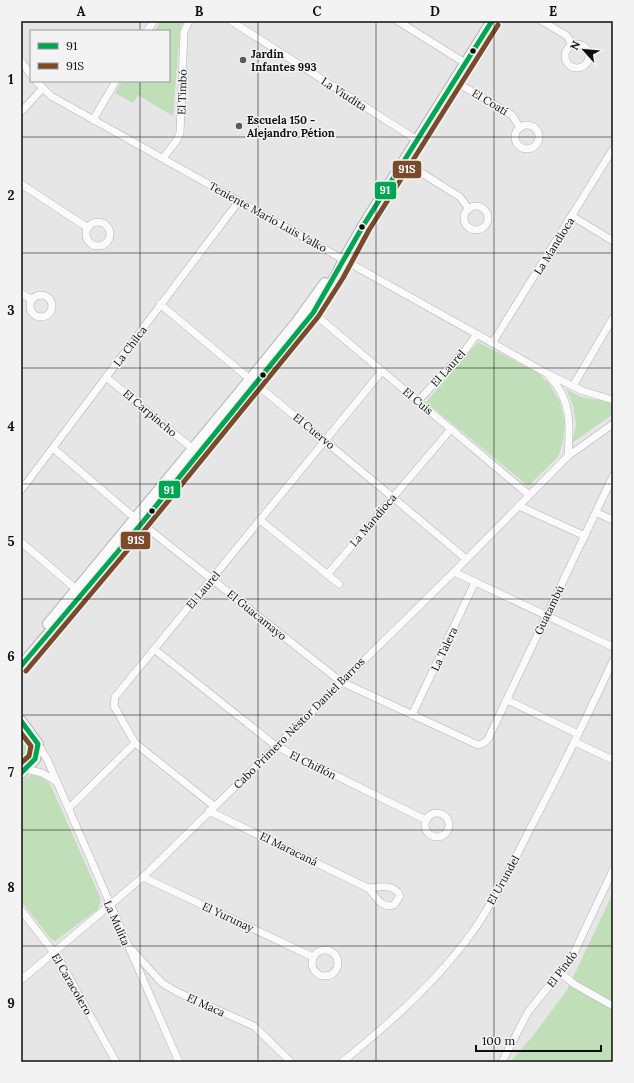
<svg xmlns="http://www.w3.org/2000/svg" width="634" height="1083" font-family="Lora,serif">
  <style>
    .green { fill: #c0deb8 }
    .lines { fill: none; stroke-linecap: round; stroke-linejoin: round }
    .street-casing { stroke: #b2b2b2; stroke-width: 8 }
    .secondary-casing { stroke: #b2b2b2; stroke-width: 12 }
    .street { stroke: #fbfbfb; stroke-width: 7 }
    .secondary { stroke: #fbfbfb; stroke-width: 10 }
    .bus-1-casing { stroke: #f3f3f4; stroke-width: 8 }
    .bus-2-casing { stroke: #f3f3f4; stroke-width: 8 }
    .bus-1 { stroke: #00a651; stroke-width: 5 }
    .bus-2 { stroke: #7a4b2a; stroke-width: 5 }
    .grid { fill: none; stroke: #0d0e0e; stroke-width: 1; stroke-opacity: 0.55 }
    .bus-dot { fill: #0d0e0e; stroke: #f3f3f4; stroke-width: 1.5 }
    .poi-dot { fill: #595a5a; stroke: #f3f3f4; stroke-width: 1.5 }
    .labels { text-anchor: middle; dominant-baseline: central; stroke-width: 3; stroke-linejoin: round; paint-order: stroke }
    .poi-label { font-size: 11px; font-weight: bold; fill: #0d0e0e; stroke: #f3f3f4; text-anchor: start }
    .street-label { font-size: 11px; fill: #0d0e0e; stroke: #f3f3f4 }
    .line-badge { stroke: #f3f3f4; stroke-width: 1.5 }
    .badge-label { font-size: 11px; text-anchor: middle; font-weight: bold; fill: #fff }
    .neatline { fill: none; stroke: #0d0e0e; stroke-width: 1.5 }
    .grid-label { font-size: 13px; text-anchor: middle; font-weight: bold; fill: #0d0e0e }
  </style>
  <rect width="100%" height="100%" fill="#e6e6e6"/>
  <!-- green -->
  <g class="green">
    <path d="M161,21H183L180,29L173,116L138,95L133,103L115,93L122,81H169V31H154Z"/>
    <path d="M478,342L538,373L548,382L560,402L565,423L563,442L558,457L528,486L426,402Z"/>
    <path d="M566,389L581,397L613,403V414L572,443L576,424L573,405Z"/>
    <path d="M21,731C32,746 37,752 21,766Z"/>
    <path d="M31,775C40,776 45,779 51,786L100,897V904L97,910L55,941L51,939L21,901V781Z"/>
    <path d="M613,893V1062H510L533,1036L567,990Z"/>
  </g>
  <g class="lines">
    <!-- street casing -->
    <g class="street-casing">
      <g id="street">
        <path d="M231,21L417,140"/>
        <path d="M398,21L465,63"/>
        <path d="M542,21L567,36L572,45"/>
        <path d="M147,31L154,21"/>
        <circle cx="577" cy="56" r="12"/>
        <path d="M21,61L31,75"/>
        <path d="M36,81L51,96L546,373L583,391L613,400"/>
        <path d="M454,81L512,115L520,128"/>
        <path d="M21,112L42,89"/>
        <path d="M93,120L116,81"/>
        <circle cx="527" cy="137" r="12"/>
        <path d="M163,158L177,140L180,133L184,32L189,21"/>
        <path d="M404,162L460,197L469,209"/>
        <path d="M21,184L88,228"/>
        <circle cx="476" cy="218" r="12"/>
        <path d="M572,216L613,241"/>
        <circle cx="98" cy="234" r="12"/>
        <path d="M21,293L32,300"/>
        <circle cx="41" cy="306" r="11"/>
        <path d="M160,304C262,390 365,473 466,559"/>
        <path d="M311,311L529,495"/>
        <path d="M493,342L613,149"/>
        <path d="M106,377L193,449"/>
        <path d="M550,377C572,400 570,426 568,456"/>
        <path d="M573,386L613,318"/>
        <path d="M418,401L466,349L477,334"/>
        <path d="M53,448L136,519L335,677L346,684L478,745L484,743L488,739L613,476"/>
        <path d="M21,490L239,201"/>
        <path d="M519,506L585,536"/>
        <path d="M597,513L613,520"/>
        <path d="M260,520L339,584"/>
        <path d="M21,542L76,589"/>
        <path d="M454,572L613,647"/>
        <path d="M327,575L451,429"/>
        <path d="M154,649L276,746L426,820"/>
        <path d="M507,700L578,734"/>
        <path d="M412,715L475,582"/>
        <path d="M575,742L613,760"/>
        <path d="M38,744L47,759L179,1062"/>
        <path d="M26,769L42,773L57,782"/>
        <path d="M214,806L135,743L114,706L115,697L382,371"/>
        <path d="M69,808L135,743"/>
        <path d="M209,811L368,888C376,895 380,909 394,905L400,896C394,883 380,887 368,888"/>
        <circle cx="437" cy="825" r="12"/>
        <path d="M143,877L313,957"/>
        <path d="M21,910L59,959L116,1062"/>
        <circle cx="325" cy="963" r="13"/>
        <path d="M133,951L162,983L179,993L254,1026L291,1062"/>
        <path d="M561,973L574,984L613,1006"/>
        <path d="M21,980L143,877L454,572L568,456L613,424"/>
        <path d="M342,1062C390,1023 440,979 476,927C497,895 514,861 531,827C560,772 587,717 613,661"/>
        <path d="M502,1062L528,1012L572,957L613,870"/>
      </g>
    </g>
    <!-- secondary casing -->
    <g class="secondary-casing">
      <g id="secondary">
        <path d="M48,624L257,371L296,323L325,283"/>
        <path d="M21,666L142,523L313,313L337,274L344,259L363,226L492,21"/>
        <path d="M21,721L38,744L35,759L21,773"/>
      </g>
    </g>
    <!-- street -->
    <use href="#street" class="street"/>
    <!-- secondary -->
    <use href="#secondary" class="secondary"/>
    <!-- bus-1 casing -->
    <g class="bus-1-casing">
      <g id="bus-1">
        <path d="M21,666L142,523L313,313L363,226L492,21"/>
        <path d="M21,721L38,744L35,759L21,773"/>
      </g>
    </g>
    <!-- bus-2 casing -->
    <g class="bus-2-casing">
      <g id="bus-2">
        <path d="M26,671L147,527L318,317L343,278L369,230L498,25"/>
        <path d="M21,733L31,746L29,756L21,763"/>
      </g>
    </g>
    <!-- bus-1 -->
    <use href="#bus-1" class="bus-1"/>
    <!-- bus-2 -->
    <use href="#bus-2" class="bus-2"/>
  </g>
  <!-- grid -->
  <path class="grid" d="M140,21V31M258,21V1062M376,21V1062M494,21V1062M140,81V1062M21,137H613M21,253H613M21,368H613M21,484H613M21,599H613M21,715H613M21,830H613M21,946H613"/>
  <!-- markers -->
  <g class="bus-dot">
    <circle cx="473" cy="51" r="3.5"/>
    <circle cx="362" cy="227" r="3.5"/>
    <circle cx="263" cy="375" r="3.5"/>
    <circle cx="152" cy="511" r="3.5"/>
  </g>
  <g class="poi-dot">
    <circle cx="243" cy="60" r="4"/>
    <circle cx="239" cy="126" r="4"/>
  </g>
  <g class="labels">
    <!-- poi labels -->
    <g class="poi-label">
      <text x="251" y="54">Jardín<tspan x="251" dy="13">Infantes 993</tspan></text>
      <text x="247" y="120">Escuela 150 -<tspan x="247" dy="13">Alejandro Pétion</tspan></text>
    </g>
    <!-- street labels -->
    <g class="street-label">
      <text transform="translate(182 92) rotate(-88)">El Timbó</text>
      <text transform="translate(344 94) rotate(33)">La Viudita</text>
      <text transform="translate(490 102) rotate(31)">El Coatí</text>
      <text transform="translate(268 217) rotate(29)">Teniente Mario Luis Valko</text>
      <text transform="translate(554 246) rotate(-58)">La Mandioca</text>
      <text transform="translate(130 346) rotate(-53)">La Chilca</text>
      <text transform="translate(448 368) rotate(-48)">El Laurel</text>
      <text transform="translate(418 401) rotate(40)">El Cuis</text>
      <text transform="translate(150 413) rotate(40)">El Carpincho</text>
      <text transform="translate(314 431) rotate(39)">El Cuervo</text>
      <text transform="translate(373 520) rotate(-50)">La Mandioca</text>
      <text transform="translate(203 590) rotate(-50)">El Laurel</text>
      <text transform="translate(549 610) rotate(-64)">Guatambú</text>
      <text transform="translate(257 615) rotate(39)">El Guacamayo</text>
      <text transform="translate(444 649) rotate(-65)">La Talera</text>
      <text transform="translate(299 723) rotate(-45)">Cabo Primero Néstor Daniel Barros</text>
      <text transform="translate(313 765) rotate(26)">El Chiflón</text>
      <text transform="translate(289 849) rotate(26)">El Maracaná</text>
      <text transform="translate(503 880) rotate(-61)">El Urundel</text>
      <text transform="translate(228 917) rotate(25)">El Yurunay</text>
      <text transform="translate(117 923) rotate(66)">La Mulita</text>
      <text transform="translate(562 969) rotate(-53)">El Pindó</text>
      <text transform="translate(72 984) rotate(60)">El Caracolero</text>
      <text transform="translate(206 1005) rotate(24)">El Maca</text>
    </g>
  </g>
  <g class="line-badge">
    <rect x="392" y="160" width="30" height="19" rx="4" fill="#7a4b2a"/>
    <rect x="374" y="181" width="23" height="19" rx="4" fill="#00a651"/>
    <rect x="158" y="480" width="23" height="19" rx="4" fill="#00a651"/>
    <rect x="120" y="531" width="31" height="19" rx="4" fill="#7a4b2a"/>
  </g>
  <g class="badge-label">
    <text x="407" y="173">91S</text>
    <text x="385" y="194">91</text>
    <text x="169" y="494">91</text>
    <text x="136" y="544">91S</text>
  </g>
  <!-- border -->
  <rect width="634" height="1083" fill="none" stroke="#f3f3f4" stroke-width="44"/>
  <!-- legend -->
  <rect x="30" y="30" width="140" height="52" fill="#f3f3f4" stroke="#979798"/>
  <rect x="38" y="43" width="20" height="6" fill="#00a651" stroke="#979798"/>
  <text x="66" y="50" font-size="12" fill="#0d0e0e">91</text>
  <rect x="38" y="63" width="20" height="6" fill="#7a4b2a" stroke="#979798"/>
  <text x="66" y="70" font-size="12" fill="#0d0e0e">91S</text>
  <!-- north arrow -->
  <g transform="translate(584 50) rotate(297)" stroke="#f3f3f4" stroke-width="3" paint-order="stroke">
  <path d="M0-3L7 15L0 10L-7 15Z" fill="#0d0e0e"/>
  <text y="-6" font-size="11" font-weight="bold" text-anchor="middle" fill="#0d0e0e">N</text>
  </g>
  <!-- scale -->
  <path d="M476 1045v6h125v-6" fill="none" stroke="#0d0e0e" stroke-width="2"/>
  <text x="482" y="1045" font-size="12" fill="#0d0e0e" stroke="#f3f3f4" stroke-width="3" paint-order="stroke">100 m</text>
  <rect x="22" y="22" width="590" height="1039" class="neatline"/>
  <g class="grid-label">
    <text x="81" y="16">A</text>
    <text x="199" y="16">B</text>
    <text x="317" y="16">C</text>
    <text x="435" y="16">D</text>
    <text x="553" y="16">E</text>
    <text x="11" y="84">1</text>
    <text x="11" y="200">2</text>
    <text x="11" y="315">3</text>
    <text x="11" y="431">4</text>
    <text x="11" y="546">5</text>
    <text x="11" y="661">6</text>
    <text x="11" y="777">7</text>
    <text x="11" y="892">8</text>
    <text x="11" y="1008">9</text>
  </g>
</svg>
